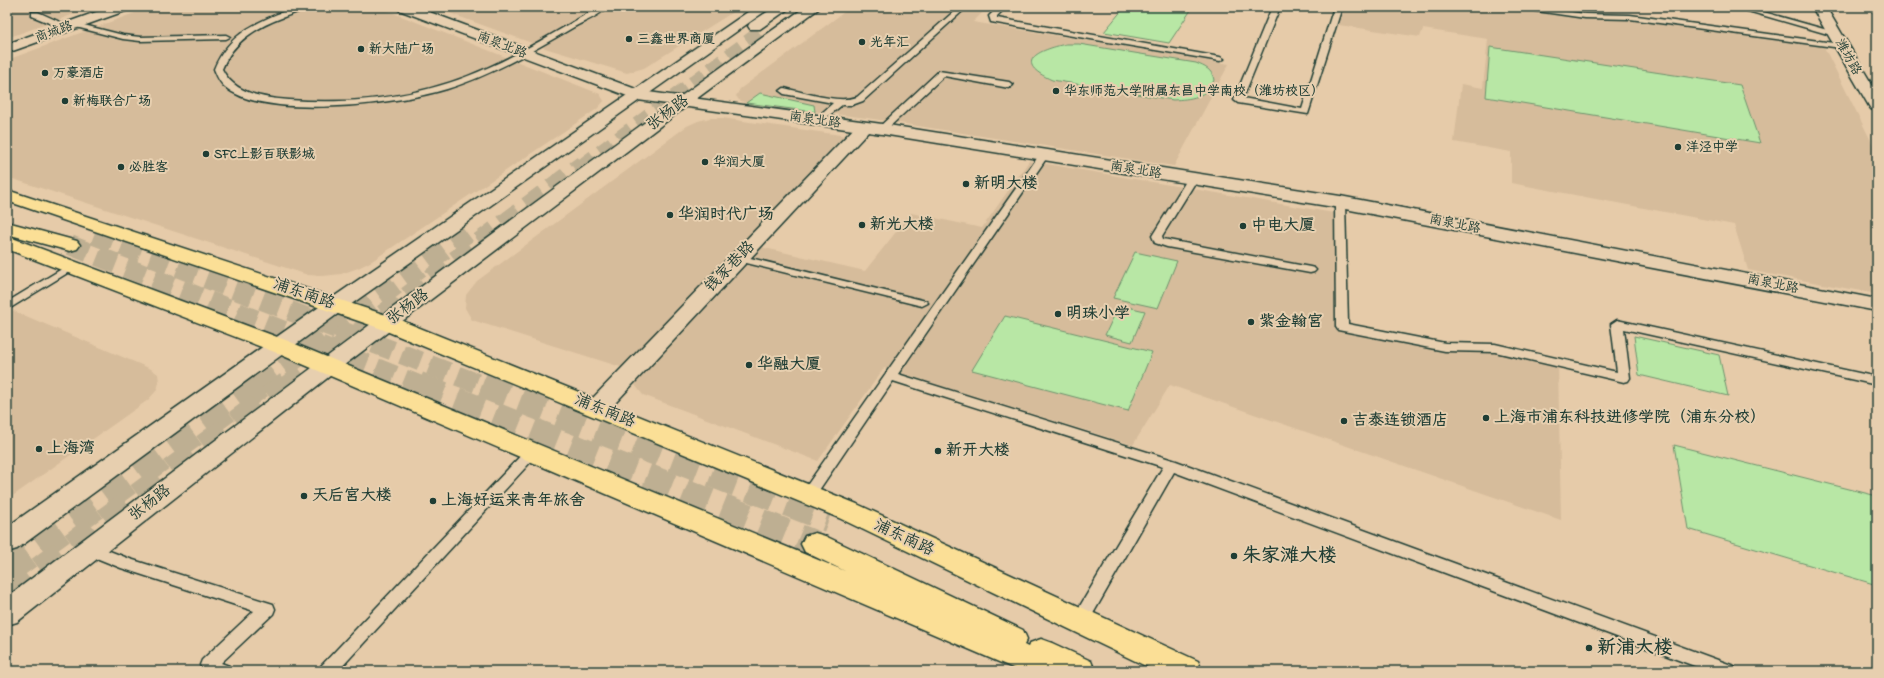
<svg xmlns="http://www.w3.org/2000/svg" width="1884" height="678" font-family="'Indie Flower','LXGW WenKai TC',sans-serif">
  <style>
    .built { fill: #d6bc9b }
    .green { fill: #b8e7a5; stroke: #6c926c }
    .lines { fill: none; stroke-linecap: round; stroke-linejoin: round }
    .secondary-tunnel-far2 { stroke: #beaf92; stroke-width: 15; stroke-dasharray: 15 8; stroke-linecap: butt }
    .secondary-tunnel-far1 { stroke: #beaf92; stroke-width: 20; stroke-dasharray: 20 10; stroke-linecap: butt }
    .secondary-tunnel { stroke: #beaf92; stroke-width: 27; stroke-dasharray: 27 14; stroke-linecap: butt }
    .primary-tunnel-far1 { stroke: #beaf92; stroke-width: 20; stroke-dasharray: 20 10; stroke-linecap: butt }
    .primary-tunnel { stroke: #beaf92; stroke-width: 27; stroke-dasharray: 27 14; stroke-linecap: butt }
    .service-casing { stroke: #1f3d34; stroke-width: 3 }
    .minor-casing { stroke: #1f3d34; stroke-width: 3 }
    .tertiary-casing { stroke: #1f3d34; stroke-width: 3 }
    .secondary-casing { stroke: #1f3d34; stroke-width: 3 }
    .primary-casing { stroke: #1f3d34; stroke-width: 3 }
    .service { fill: #e7cfaf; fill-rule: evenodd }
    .minor { fill: #e7cfaf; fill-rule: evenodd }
    .tertiary { fill: #e7cfaf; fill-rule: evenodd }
    .secondary { fill: #e7cfaf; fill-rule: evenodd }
    .primary { fill: #fbdf96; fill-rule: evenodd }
    .poi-dot { fill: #1f3d34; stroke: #e7cfaf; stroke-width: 1.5 }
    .labels { text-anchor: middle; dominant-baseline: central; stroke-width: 4; stroke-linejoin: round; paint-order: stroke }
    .far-street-label { font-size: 13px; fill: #1f3d34; stroke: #e7cfaf }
    .far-poi-label { font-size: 13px; font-weight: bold; fill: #1f3d34; stroke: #e7cfaf; text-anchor: start }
    .street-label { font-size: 16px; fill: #1f3d34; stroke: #e7cfaf }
    .poi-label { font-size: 16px; font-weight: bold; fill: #1f3d34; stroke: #e7cfaf; text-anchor: start }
    .near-poi-label { font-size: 19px; font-weight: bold; fill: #1f3d34; stroke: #e7cfaf; text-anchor: start }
  </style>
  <rect width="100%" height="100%" fill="#e6cba9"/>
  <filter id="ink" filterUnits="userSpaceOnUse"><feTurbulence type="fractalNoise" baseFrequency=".025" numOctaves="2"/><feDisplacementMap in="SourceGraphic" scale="8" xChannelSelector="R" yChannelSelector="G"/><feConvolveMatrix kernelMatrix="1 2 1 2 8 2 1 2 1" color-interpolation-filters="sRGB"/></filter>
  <g filter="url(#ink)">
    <!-- built -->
    <g class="built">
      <path d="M7,7H94L7,38Z"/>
      <path d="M151,7H378L600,94L604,101L597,109L372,261L358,268L341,274L323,276L308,275L7,177V60Z"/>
      <path d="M433,7H741L644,68L627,73L548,49Z"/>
      <path d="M851,7H988L973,22L1229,64L1174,166L867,118L746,103L739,100L736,96L740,89Z"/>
      <path d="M1338,7H1537L1581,13L1611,11L1820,39L1877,153V294L1748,270L1734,225L1511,183V152L1454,142L1461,84L1483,88L1488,39L1423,29L1420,37L1332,24Z"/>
      <path d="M710,118H722L854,137L752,245L865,271L911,213L982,228L1029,161L1340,214L1342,327L1445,347L1495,348L1558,363L1561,520L1170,385L1133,445L884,368L818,461L643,395L621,367L472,320L465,308L466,295L477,281L687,126L698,121Z"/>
      <path d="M7,308L151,369L158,374L159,382L157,390L148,400L7,500Z"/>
    </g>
    <!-- green -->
    <g class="green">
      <path d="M1110,7H1193L1169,43L1104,32L1123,9Z"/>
      <path d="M1066,44H1079L1196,63C1205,67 1212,69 1214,80C1207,98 1190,99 1173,100L1052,80C1012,62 1038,50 1066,44Z"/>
      <path d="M1490,47L1740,85L1760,143L1486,97Z"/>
      <path d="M760,93L814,105L815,112L746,103Z"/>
      <path d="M1135,252L1177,261L1158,308L1113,298Z"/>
      <path d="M1119,305L1145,311L1132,342L1105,335Z"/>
      <path d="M1005,316L1152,352L1128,411L972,370Z"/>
      <path d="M1634,336L1719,355L1728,396L1639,375Z"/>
      <path d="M1674,445L1877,496V585L1688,529Z"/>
    </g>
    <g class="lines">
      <!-- secondary-tunnel-far2 -->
      <path class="secondary-tunnel-far2" d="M582,166L760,33"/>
      <!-- secondary-tunnel-far1 -->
      <g class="secondary-tunnel-far1">
        <path d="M259,386L467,233"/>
        <path d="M287,386L583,165"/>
      </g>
      <!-- secondary-tunnel -->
      <g class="secondary-tunnel">
        <path d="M7,571L260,385"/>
        <path d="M7,594L288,385"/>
      </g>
      <!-- primary-tunnel-far1 -->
      <g class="primary-tunnel-far1">
        <path d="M94,235L484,386"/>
        <path d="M70,245L421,386"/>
      </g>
      <!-- primary-tunnel -->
      <g class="primary-tunnel">
        <path d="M418,385L815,544"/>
        <path d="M482,385L829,519"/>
      </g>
      <!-- service casing -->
      <g class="service-casing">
        <g id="service">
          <path d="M296,7H307C301,12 291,14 284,17C257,27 233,41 222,69C234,94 264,98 289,100C357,105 426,96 487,68C526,51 562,28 599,7H608C599,16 585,21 574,27C533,51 492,75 447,89C399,104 265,121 225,87C219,82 217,76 214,69C229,32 261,20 296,7Z"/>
          <path d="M959,7H967L863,101L852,105H842L821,122L818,123L814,120L833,103L784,94L780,91L784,88C804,92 838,104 857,97Z"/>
          <path d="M998,7H1006L997,16V18L1220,57L1224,59L1220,61L991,22L989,16Z"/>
          <path d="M1272,7H1280L1243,98L1302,109L1334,7H1342L1308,114L1238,103L1234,100Z"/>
          <path d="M1519,7H1538L1585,14L1630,15L1841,44L1845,46L1841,48L1630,19L1585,18L1523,9Z"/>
          <path d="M1734,7H1746L1838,33L1831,35Z"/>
          <path d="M32,12H38L71,27L64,29L32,16Z"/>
          <path d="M72,22L123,35L140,37L226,35L230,37L226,39L140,41L123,39L72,26Z"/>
          <path d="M939,71L1009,82L1013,85L1009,88L944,76L885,131H879V127Z"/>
          <path d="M1043,153L1048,156L898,374L1176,461L1734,666L1736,671H1708L1174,472L1086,626L1080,628L1074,626L1072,621L1074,616L1163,467L893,381L813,499L808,500L803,499L801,495L803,491L1040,154Z"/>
          <path d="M1193,175L1198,178L1162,236L1163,239L1310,267L1314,268L1316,270L1314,272L1310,273L1167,247L1155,243L1152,236L1188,178Z"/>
          <path d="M1340,199L1345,202L1348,324L1445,343L1495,344L1617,372L1611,324L1617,320L1877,377V385L1624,329L1630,378L1628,381L1624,382L1495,352L1445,351L1338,330L1336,327L1335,202Z"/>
          <path d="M738,255L926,301L928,303L922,306L734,260L733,258L734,256Z"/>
          <path d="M70,264L74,265L75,267L74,269L7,310V302Z"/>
          <path d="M532,447L537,449L539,452L537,455L338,671H319L321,666L527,449Z"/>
          <path d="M89,543L130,559L273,604L275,609L273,614L221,663L229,666L231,671H204L200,665L202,660L254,611L121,568L84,553L81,549L84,545Z"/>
        </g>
      </g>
      <!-- minor casing -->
      <g class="minor-casing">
        <path id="minor" d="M864,122L870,124L872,127L870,130L605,414L597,416L589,414L585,408L589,402L858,124Z"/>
      </g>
      <!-- tertiary casing -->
      <g class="tertiary-casing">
        <g id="tertiary">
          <path d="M110,7H130L128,10L7,53V44Z"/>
          <path d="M397,7H416L641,91L882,124L1340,196L1877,299V311L1340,208L882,134L638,100L399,10Z"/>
          <path d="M1812,7H1826L1877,93V111L1871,109L1869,106Z"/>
        </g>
      </g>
      <!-- secondary casing -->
      <g class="secondary-casing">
        <g id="secondary">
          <path d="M755,7H771L343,310L17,549L7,552V527L329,300Z"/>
          <path d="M775,7H791L760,29H750L748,26L750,23Z"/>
          <path d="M805,7H821L688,105L335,372L17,622L7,625V597C271,398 536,199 805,7Z"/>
        </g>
      </g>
      <!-- primary casing -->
      <g class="primary-casing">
        <g id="primary">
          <path d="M7,190L395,318L857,504L1198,661L1202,671H1156L839,518L379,328L7,201Z"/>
          <path d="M7,222L77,241L80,245L77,249L70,251L7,234Z"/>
          <path d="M7,236L288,341L845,571L805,552L801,544L805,536L815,533L825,536L1023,630L1027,639L1024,645L1028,647L1030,643L1041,639L1052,643L1091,661L1095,671H1020L272,351L7,249Z"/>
        </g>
      </g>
      <!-- service -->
      <use href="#service" class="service"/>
      <!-- minor -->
      <use href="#minor" class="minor"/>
      <!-- tertiary -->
      <use href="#tertiary" class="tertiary"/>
      <!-- secondary -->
      <use href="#secondary" class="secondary"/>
      <!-- primary -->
      <use href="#primary" class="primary"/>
    </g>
  </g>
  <!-- markers -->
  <g class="poi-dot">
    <circle cx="629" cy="39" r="4"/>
    <circle cx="862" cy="42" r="4"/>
    <circle cx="361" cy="49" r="4"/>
    <circle cx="45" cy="73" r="4"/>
    <circle cx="1056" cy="91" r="4"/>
    <circle cx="65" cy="101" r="4"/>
    <circle cx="1678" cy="147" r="4"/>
    <circle cx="206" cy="154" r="4"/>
    <circle cx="705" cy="162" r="4"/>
    <circle cx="121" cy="167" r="4"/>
    <circle cx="966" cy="184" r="4"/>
    <circle cx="670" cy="215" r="4"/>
    <circle cx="862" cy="225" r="4"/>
    <circle cx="1243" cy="226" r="4"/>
    <circle cx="1058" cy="314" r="4"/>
    <circle cx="1251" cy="322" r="4"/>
    <circle cx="749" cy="365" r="4"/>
    <circle cx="1486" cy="418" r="4"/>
    <circle cx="1344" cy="421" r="4"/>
    <circle cx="39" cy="449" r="4"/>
    <circle cx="938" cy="451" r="4"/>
    <circle cx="304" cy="496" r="4"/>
    <circle cx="433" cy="501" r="4"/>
    <circle cx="1234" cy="556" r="4"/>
    <circle cx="1589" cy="648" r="4"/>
  </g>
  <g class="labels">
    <!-- far-street labels -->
    <g class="far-street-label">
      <text transform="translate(54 32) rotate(-20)">商城路</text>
      <text transform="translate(502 45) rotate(21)">南泉北路</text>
      <text transform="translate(1848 57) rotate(60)">潍坊路</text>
      <text transform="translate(815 120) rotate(8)">南泉北路</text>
      <text transform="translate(1136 170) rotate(9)">南泉北路</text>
      <text transform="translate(1455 224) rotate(11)">南泉北路</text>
      <text transform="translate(1773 284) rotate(11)">南泉北路</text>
    </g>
    <!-- far-poi labels -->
    <g class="far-poi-label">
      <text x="637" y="39">三鑫世界商厦</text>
      <text x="870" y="42">光年汇</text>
      <text x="369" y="49">新大陆广场</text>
      <text x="53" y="73">万豪酒店</text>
      <text x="1064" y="91">华东师范大学附属东昌中学南校（潍坊校区）</text>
      <text x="73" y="101">新梅联合广场</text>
      <text x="1686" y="147">洋泾中学</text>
      <text x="214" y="154">SFC上影百联影城</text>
      <text x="713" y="162">华润大厦</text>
      <text x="129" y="167">必胜客</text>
    </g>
    <!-- street labels -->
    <g class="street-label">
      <text transform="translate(668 113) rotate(-37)">张杨路</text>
      <text transform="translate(730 267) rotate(-46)">钱家巷路</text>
      <text transform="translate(304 294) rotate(19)">浦东南路</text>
      <text transform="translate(408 307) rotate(-37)">张杨路</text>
      <text transform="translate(605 411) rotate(22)">浦东南路</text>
      <text transform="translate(150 503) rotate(-38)">张杨路</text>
      <text transform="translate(904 538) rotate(25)">浦东南路</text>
    </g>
    <!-- poi labels -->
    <g class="poi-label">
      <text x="974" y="184">新明大楼</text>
      <text x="678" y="215">华润时代广场</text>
      <text x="870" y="225">新光大楼</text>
      <text x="1251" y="226">中电大厦</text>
      <text x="1066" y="314">明珠小学</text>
      <text x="1259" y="322">紫金翰宫</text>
      <text x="757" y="365">华融大厦</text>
      <text x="1494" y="418">上海市浦东科技进修学院（浦东分校）</text>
      <text x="1352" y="421">吉泰连锁酒店</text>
      <text x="47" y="449">上海湾</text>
      <text x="946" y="451">新开大楼</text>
      <text x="312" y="496">天后宫大楼</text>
      <text x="441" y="501">上海好运来青年旅舍</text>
    </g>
    <!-- near-poi labels -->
    <g class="near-poi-label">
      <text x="1242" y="556">朱家滩大楼</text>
      <text x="1597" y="648">新浦大楼</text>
    </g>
  </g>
  <!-- margin -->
  <rect width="1884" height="678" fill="none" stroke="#e7cfaf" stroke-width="24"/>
  <rect x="12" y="12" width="1860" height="654" fill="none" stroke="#1f3d34" stroke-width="1.5" filter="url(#ink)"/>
</svg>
